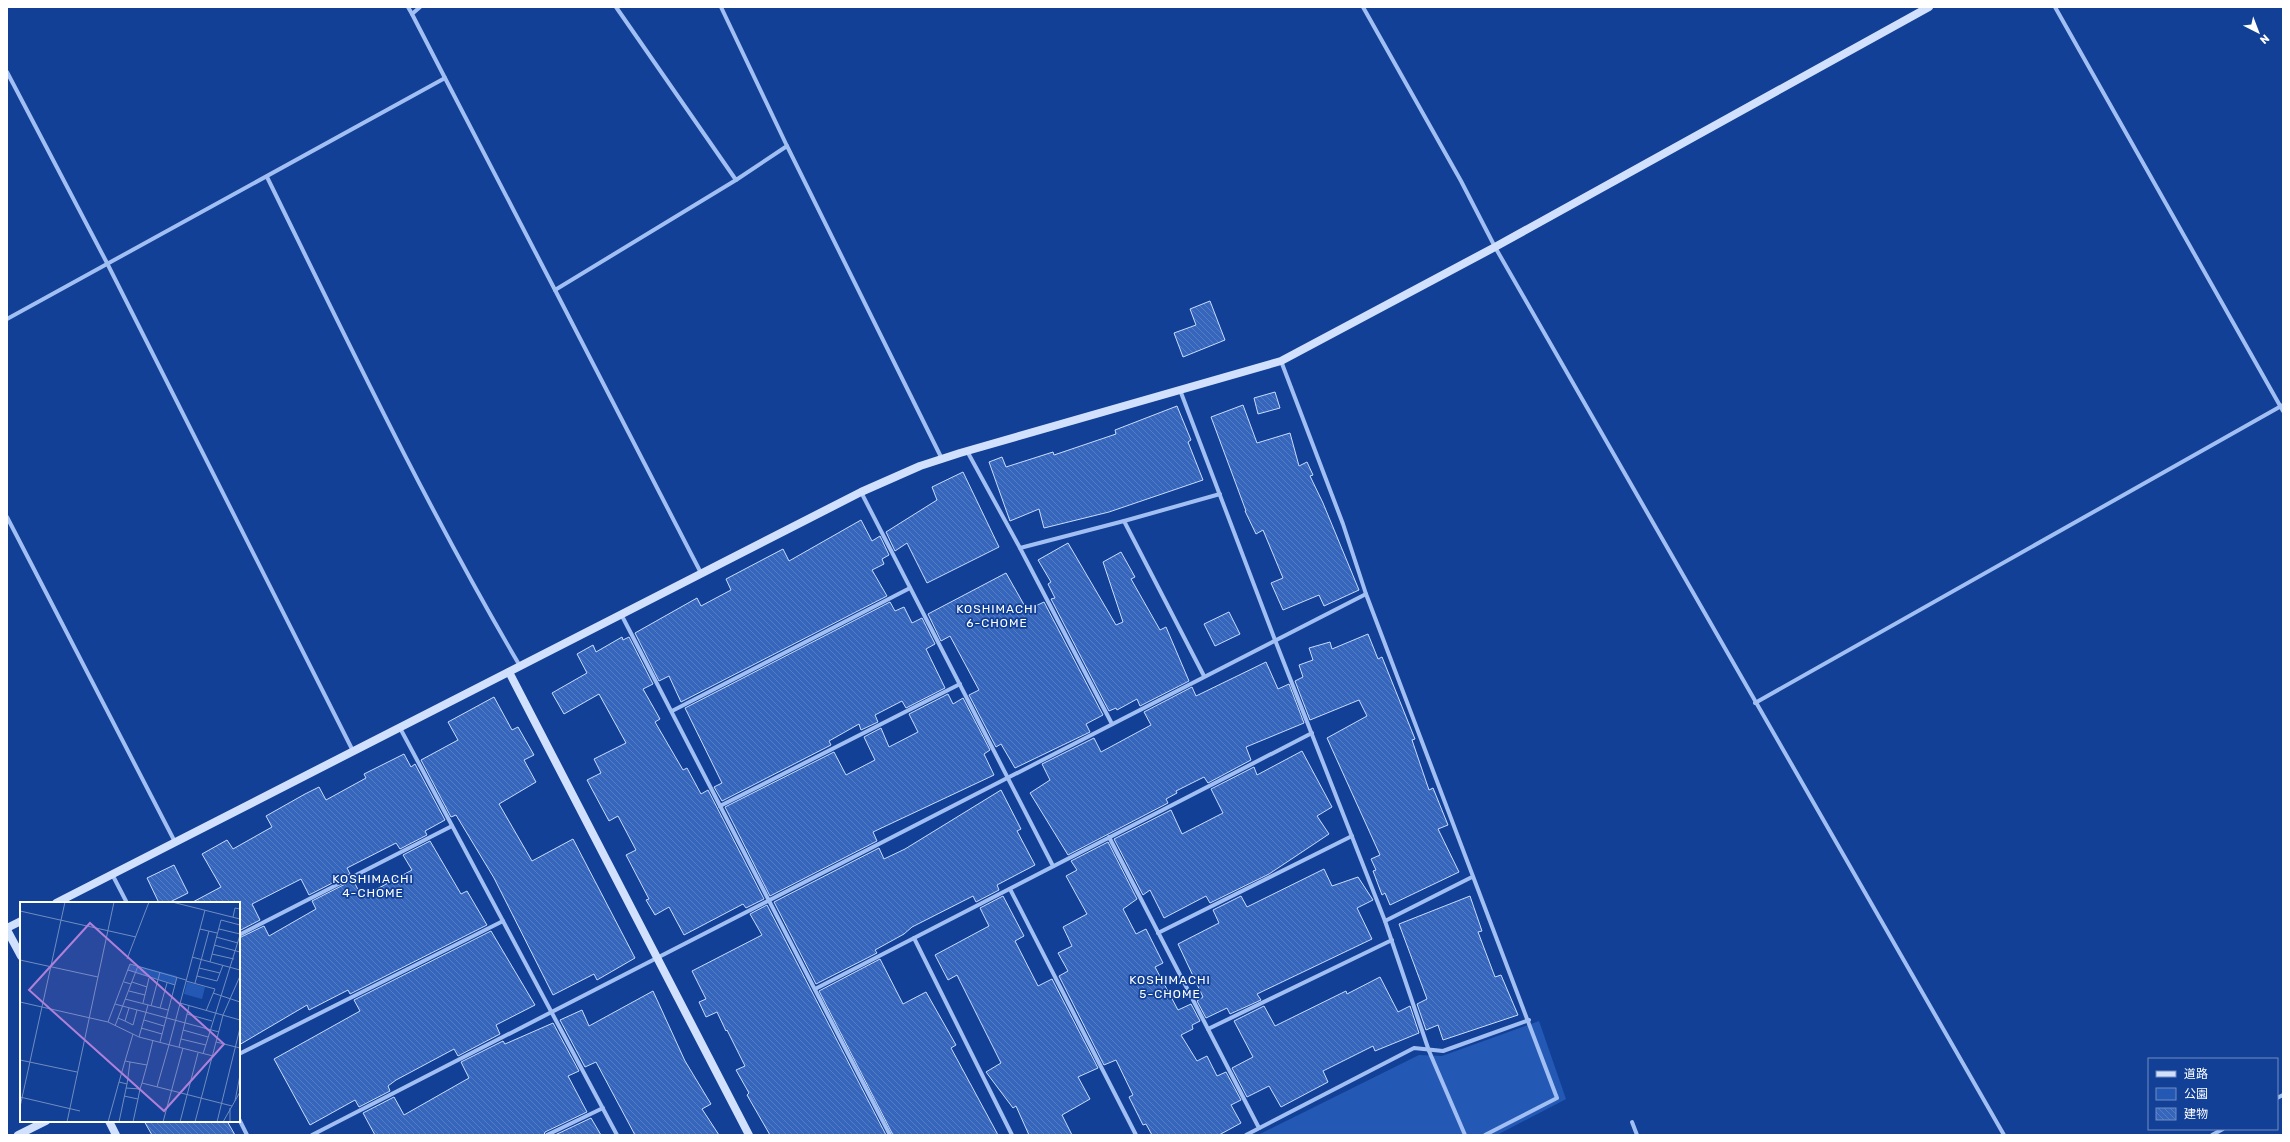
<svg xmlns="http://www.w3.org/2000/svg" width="2290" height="1142" font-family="Rubik,'Noto Sans JP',sans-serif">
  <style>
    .park { fill: #2458b5 }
    .building { fill: url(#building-back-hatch); stroke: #c9dcfd }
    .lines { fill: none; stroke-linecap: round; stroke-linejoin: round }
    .street { stroke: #a1bff3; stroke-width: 4 }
    .secondary { stroke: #d1e0fd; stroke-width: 8 }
    .labels { text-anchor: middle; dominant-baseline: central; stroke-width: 3.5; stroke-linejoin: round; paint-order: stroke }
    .neighbourhood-label { font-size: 12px; letter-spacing: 1px; fill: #fff; stroke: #124096 }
    .inset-road { fill: none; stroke: #718cc0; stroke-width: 1 }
    .view { fill: #b080d9; fill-opacity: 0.15; stroke: #b080d9; stroke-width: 2 }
    .inset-edge { fill: none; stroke: #fff; stroke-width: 2 }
  </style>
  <defs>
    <pattern id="building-back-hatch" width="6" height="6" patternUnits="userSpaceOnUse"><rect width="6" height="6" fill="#3666bc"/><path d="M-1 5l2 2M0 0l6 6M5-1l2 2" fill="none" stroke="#547dc6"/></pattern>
  </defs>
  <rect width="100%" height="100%" fill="#124096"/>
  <!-- park -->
  <path class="park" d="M1539,1021L1566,1099L1497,1135H1258L1419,1055L1442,1056Z"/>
  <!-- building -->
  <g class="building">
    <path d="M1210,301L1225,340L1183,357L1174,333L1196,325L1190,309Z"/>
    <path d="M1275,392L1280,408L1258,414L1254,398Z"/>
    <path d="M1243,405L1257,443L1290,433L1299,466L1307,462L1313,475L1310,476L1323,503L1359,590L1324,606L1319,595L1283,610L1271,583L1283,578L1263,530L1256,534L1245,511H1246L1211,417Z"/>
    <path d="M1177,406L1191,440L1188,442L1203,480L1109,512L1044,528L1039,509L1010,521L989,462L1002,457L1006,467L1053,452L1054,455L1116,434L1115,430Z"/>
    <path d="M963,472L999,547L927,583L907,543L895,551L886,532L937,500L932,487Z"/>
    <path d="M861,520L872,541L880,536L889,555L882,559L884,564L872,570L887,596L681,702L669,676L659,681L635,633L697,598L701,606L731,590L726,579L783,549L789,561Z"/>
    <path d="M1068,543L1116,625L1123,622L1103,562L1121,552L1135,577L1131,579L1160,630L1166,627L1189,681L1140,706L1137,699L1117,710L1116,708L1109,711L1051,599L1055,598L1048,584L1051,582L1038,560Z"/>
    <path d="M1006,573L1027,610L1044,602L1103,715L1086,724L1090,732L1015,768L1001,744L996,747L969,695L979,690L950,636L941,641L928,614Z"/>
    <path d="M890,602L895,611L904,607L912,623L922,618L935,644L926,649L945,688L906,708L902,701L875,715L878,722L861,730L859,724L829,741L831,745L722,801L714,787L722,783L685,708Z"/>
    <path d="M1229,612L1240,634L1215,646L1204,624Z"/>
    <path d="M1368,634L1378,659L1382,657L1415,739L1412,740L1429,790L1433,788L1448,825L1438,829L1459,872L1390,905L1385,893L1382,895L1373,871L1376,870L1371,859L1380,855L1327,738L1367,716L1359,700L1310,720L1295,681L1303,677L1299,665L1313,660L1309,648L1330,642L1332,649Z"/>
    <path d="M622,637L623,640L629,637L653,684L643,689L660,719L655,722L683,770L687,768L701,794L708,790L764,899L746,908L743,904L684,935L669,907L655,915L646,900L649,899L626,855L636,850L618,816L609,821L587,780L601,773L594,759L626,743L599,694L564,714L552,693L587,673L577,654L593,645L596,652Z"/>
    <path d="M1266,662L1278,689L1289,684L1304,723L1246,747L1251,760L1208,783L1204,777L1176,791L1177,793L1166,799L1168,803L1068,855L1030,793L1050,780L1042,764L1094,738L1101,752L1151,725L1144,712L1192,687L1196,696Z"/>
    <path d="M948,694L953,704L963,698L990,750L984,754L994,775L873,832L877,841L770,896L725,807L834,752L846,775L875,760L864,737L881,728L889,747L918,732L909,714Z"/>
    <path d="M494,697L512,730L518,727L534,755L524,760L536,782L499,804L532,861L573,839L635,958L597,980L594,974L553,995L494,878L456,815L451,817L421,760L458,740L448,722Z"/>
    <path d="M1302,751L1332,807L1317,816L1329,834L1269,874L1210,903L1206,896L1164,918L1150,890L1143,895L1114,839L1171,810L1182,834L1223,813L1211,789L1254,767L1257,775Z"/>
    <path d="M404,754L411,767L415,764L445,820L425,831L427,835L400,849L396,843L347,868L350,874L309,895L301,879L252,904L260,920L239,931V903H191L221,887L202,854L227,840L233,849L272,827L266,816L305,794L319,787L326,800L366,778L364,774Z"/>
    <path d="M1001,790L1021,829L1017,831L1035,865L997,885L999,890L976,902L973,896L912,927L904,934L875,950L877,953L816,984L774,902L879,848L884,859L905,849Z"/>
    <path d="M430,841L461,894L467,891L487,925L350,994L348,990L309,1010L307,1005L239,1045V938L264,926L269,936L316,909L312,901L353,880L362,897L412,870L403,855Z"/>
    <path d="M1108,842L1137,899L1123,909L1136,934L1146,929L1163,963L1155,967L1178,1010L1191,1004L1200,1021L1192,1025L1193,1029L1181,1035L1197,1061L1207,1056L1217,1076L1226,1072L1241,1100L1231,1105L1241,1123L1219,1135H1152L1146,1124L1143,1125L1129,1097L1133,1095L1116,1060L1104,1065L1059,976L1068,971L1058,953L1072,946L1063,927L1087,914L1066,876L1077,870L1071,861Z"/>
    <path d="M174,865L188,893L168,903H159L147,878Z"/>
    <path d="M1324,869L1332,886L1358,877L1373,900L1357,908L1372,939L1257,994L1261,1000L1230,1014L1227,1008L1206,1018L1197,1001L1203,997L1178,944L1219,923L1213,910L1241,896L1247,907Z"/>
    <path d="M1003,896L1024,936L1015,941L1038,986L1052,979L1098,1068L1078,1077L1090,1099L1062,1115L1072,1135H1029L1016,1106L1013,1108L986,1072L1001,1063L957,975L948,980L935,955L989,926L980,908Z"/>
    <path d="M1470,896L1482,931L1478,932L1495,977L1501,975L1518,1015L1443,1040L1438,1025L1426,1030L1417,1004L1427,999L1399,924Z"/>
    <path d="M767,905L886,1135H770L747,1095L749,1093L736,1070L745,1066L727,1030L726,1031L717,1012L706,1017L699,1002L706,999L692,971L762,935L750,914Z"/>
    <path d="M491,931L535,1005L496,1025L500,1034L458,1056L454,1049L396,1080L388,1086L390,1091L359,1107L355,1100L310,1125L274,1059L360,1011L354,1000Z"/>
    <path d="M880,959L903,1004L926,992L956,1045L951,1048L998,1135H893L819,991Z"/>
    <path d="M1380,977L1398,1012L1410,1006L1419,1033L1375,1051L1373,1046L1323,1071L1328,1082L1281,1107L1269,1086L1247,1097L1232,1068L1253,1057L1234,1021L1264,1006L1275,1026L1346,991L1347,994Z"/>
    <path d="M653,991L685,1061L711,1104L702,1109L719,1135H635L596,1062L585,1067L560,1020L582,1010L589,1026Z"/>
    <path d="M553,1023L579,1071L568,1076L587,1112L545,1132L544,1135H375L363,1113L394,1097L404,1115L469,1078L461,1062L503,1041L505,1044Z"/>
    <path d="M591,1118L601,1135H555Z"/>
    <path d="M144,1121H227L235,1135H152Z"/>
  </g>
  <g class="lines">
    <!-- street -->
    <g class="street">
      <path d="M408,7L412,14"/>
      <path d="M616,7L736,180L787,146L721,7"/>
      <path d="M1363,7L1461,181L1495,247L2004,1135"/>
      <path d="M2055,7L2283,411"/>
      <path d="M7,72L107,263L353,751"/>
      <path d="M445,78L555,290L736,180"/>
      <path d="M787,146L942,459"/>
      <path d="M267,177C348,342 427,508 520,666"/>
      <path d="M555,290L701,573"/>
      <path d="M7,319L445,78L412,14L420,7"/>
      <path d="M1281,361L1343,524L1366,594L1557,1098L1485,1135"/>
      <path d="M1180,390L1275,640L1385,921L1472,877"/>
      <path d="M967,451L1020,548"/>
      <path d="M861,492L1053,866"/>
      <path d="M7,517L175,842"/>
      <path d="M621,614L890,1135"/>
      <path d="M1204,676L1124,521L1220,494"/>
      <path d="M1755,703L2283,405"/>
      <path d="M672,711L910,588"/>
      <path d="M1112,724L1020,548L1124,521"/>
      <path d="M400,728L617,1135"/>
      <path d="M720,806L960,684"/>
      <path d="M1109,837L1259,1128"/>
      <path d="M112,874L127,903"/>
      <path d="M1010,889L1136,1135"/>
      <path d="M1385,921L1429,1051L1465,1135"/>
      <path d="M1158,933L1352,836"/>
      <path d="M239,935L452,826"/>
      <path d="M914,938L1012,1135"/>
      <path d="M815,989L1312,733"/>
      <path d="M1208,1029L1392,940"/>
      <path d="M239,1054L503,921"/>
      <path d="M2277,1098L2283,1095"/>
      <path d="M239,1119L247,1135"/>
      <path d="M1632,1122L1637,1135"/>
      <path d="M312,1135L1366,594"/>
      <path d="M547,1135L603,1108"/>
      <path d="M1246,1135L1414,1048L1443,1051L1529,1020"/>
      <path d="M2212,1135L2223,1129"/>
    </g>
    <!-- secondary -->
    <g class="secondary">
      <path d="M509,672L749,1135"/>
      <path d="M56,903L861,492L920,466L960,453L1281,361L1495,247L1929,7"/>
      <path d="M7,928L21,921"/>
      <path d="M7,930L21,956"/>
      <path d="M109,1121L116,1135"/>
      <path d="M18,1135L46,1121"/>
    </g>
  </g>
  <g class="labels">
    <!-- neighbourhood labels -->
    <g class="neighbourhood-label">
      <text x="997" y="609">KOSHIMACHI<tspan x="997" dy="14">6-CHOME</tspan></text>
      <text x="373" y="879">KOSHIMACHI<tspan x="373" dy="14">4-CHOME</tspan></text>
      <text x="1170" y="980">KOSHIMACHI<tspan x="1170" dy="14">5-CHOME</tspan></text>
    </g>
  </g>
  <!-- overview -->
  <g transform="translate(20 902)">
    <rect width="220" height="220" fill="#124096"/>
    <path d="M110,62L157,74L155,83L107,68ZM167,80L185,85L182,97L164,92Z" fill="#2458b5"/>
    <path class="inset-road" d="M152,0L220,17M0,9L116,35M213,15L215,6L220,7M180,27L197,31M199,27L220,32M196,35L218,41M194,43L220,50M192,52L214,57M172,55L220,68M107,57L129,0M0,58L78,75M190,60L201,18L220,23M179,66L200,71L203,63M108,68L155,83M177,74L197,79L200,71M220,74L203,113L196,140L220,146M166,79L195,87L186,109M112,80L127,85M175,81L189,29M111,82L118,64M109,89L125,93M193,91L220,100M105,97L148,108M0,100L88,120L119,135L193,154M123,101L129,76M160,101L220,118M95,102L199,130M131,104L140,70M140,106L147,81M167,112L192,119M98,116L105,119L109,106M124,118L144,124M105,119L113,123L117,108M88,120L110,62L166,78M95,124L111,82L104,80M121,126L142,132M163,128L188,135M119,135L128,103M161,137L186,143M140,140L157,75M149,143L185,8M159,145L169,104M183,152L220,33M0,158L57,170M105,159L113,132M110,160L127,163L122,181M127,163L133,138M99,180L105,159L110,160L107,182M137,185L149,143M106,186L120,187L122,181L212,204M104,194L118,197L120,187M0,195L60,209M215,199L220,173M0,205L45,0M47,220L94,0M88,220L99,180L107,182L99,220M113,220L118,197M143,220L163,146M160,220L178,151M175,220L196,140M197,220L220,126M203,220L220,190M210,220V206"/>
    <path class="view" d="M70,21L204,142L144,209L9,88Z"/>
    <rect width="220" height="220" class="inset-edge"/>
  </g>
  <!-- border -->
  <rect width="2290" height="1142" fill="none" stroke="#ffffff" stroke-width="16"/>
  <!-- legend -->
  <rect x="2148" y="1058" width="130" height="72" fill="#124096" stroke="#718cc0"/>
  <rect x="2156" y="1071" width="20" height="6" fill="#d1e0fd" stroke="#718cc0"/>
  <text x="2184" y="1078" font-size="12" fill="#ffffff">道路</text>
  <rect x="2156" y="1088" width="20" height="12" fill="#2458b5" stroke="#718cc0"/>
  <text x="2184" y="1098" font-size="12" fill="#ffffff">公園</text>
  <rect x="2156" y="1108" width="20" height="12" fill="url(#building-back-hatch)" stroke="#718cc0"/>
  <text x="2184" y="1118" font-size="12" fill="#ffffff">建物</text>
  <!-- north arrow -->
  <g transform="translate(2258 32) rotate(138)" stroke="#124096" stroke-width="3" paint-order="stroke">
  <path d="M0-3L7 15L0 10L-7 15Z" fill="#ffffff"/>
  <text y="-6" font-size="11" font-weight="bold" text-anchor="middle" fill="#ffffff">N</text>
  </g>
</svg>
